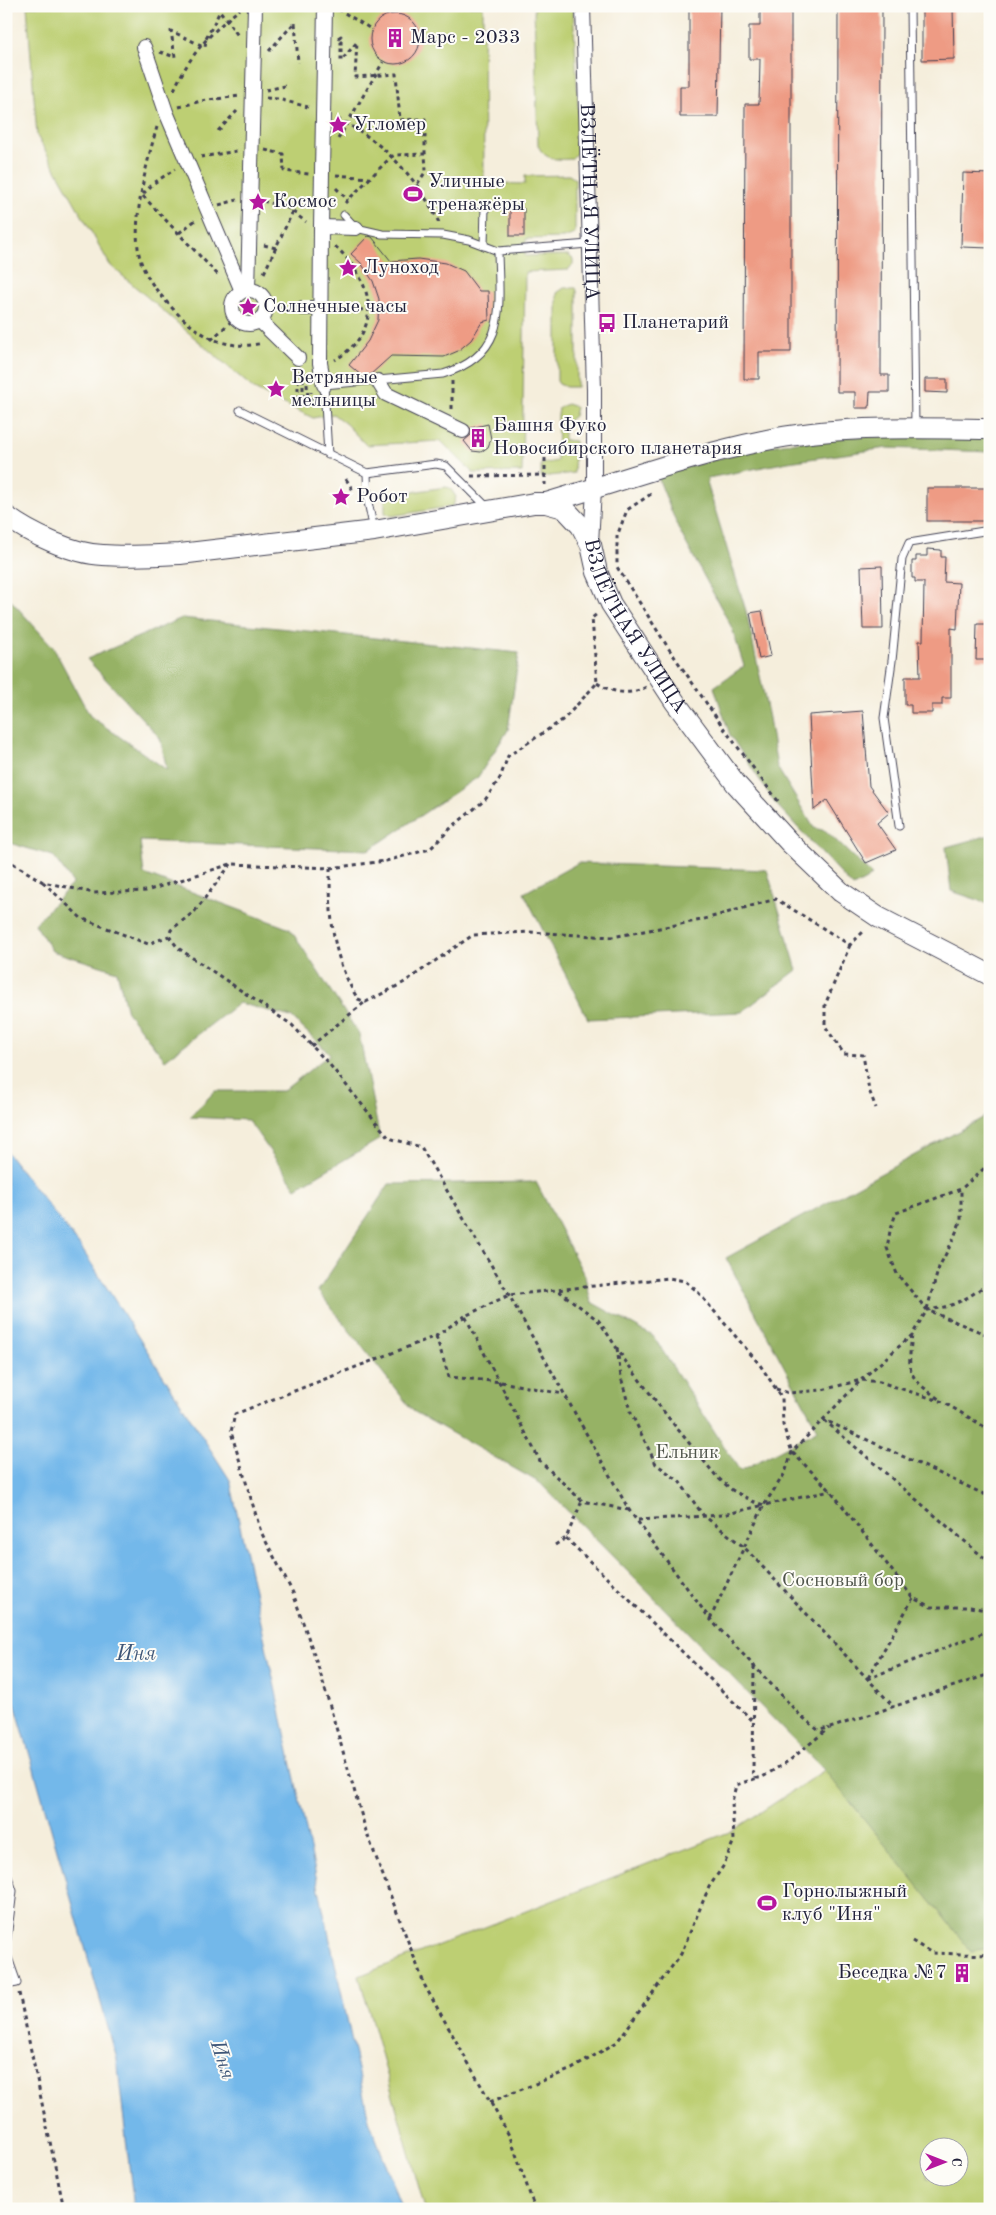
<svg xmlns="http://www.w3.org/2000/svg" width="996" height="2215" font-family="'Old Standard TT',serif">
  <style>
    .green { fill: #bdcf73; stroke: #707857; fill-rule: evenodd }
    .forest { fill: #96b265; stroke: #5c6a50 }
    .water { fill: #73b8ea; stroke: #4a6d92 }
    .building { fill: #ee9b84 }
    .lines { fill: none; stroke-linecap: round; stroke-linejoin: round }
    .lane-casing { stroke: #424153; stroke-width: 9 }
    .street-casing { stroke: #424153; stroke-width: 16 }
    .secondary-casing { stroke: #424153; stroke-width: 22 }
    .path { stroke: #424153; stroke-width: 3; stroke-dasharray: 4 4; stroke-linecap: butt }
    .lane { stroke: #fff; stroke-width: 7 }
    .street { stroke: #fff; stroke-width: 14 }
    .secondary { stroke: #fff; stroke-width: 20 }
    .labels { text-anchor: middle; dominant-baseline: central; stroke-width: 4; stroke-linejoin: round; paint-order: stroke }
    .poi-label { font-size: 20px; fill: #22223b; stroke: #fdfcf7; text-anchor: start }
    .street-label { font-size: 20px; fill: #22223b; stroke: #fdfcf7 }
    .park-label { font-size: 20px; fill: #50564c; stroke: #fdfcf7 }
    .water-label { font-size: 21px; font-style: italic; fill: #3e5678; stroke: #fdfcf7 }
  </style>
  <rect width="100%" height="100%" fill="#fdfcf7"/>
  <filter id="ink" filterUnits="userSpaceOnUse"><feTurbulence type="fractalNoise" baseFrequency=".02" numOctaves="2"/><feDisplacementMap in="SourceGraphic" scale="10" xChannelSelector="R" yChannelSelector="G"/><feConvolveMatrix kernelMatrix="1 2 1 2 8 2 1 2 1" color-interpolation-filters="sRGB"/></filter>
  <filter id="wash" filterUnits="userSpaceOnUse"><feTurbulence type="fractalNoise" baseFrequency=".0096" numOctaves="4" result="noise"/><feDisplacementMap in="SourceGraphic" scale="20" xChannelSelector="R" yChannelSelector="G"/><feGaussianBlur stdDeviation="1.12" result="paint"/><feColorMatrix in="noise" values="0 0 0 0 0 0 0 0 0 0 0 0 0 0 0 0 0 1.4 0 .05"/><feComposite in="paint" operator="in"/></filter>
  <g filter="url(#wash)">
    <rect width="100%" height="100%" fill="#f5eedc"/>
    <!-- green -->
    <g class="green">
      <path d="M27,6H483L484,183L525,184V176L569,175L575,179V234L563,238L526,239L525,256L568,255L573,259V264L568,270L525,272L522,472L473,473L441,441L366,445L346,424L333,414L313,418L254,389L110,265L37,136Z"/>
      <path d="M534,6H573L580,142L576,154L571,159C557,160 544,160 538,145Z"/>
      <path d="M564,288H576L577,291V387H566L559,384L557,381V293Z"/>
      <path d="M567,404L576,407L574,416L564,424V440L575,441L574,473L541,477V464L557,461L558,415L559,408Z"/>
      <path d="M446,487L450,488L456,497L453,506L392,516L385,513V499L391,495Z"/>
      <path d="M990,1701V2209H425L359,1976L732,1831L852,1752ZM928,2148H958V2178H928Z"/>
    </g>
    <!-- forest -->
    <g class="forest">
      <path d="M990,435V452L887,448L788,462L708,478L707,483L746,611L769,718L777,767L814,828L826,831L872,875L866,880L853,887L775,803L730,735L714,687L744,666L732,628L679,530L657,475L762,447L833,437Z"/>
      <path d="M6,595L53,647L90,716L167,770L160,738L87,659L182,618L519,653L508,730L478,777L369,850L140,841L144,874L290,929L359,1034L380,1139L296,1188L248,1120L190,1117L215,1091H283L330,1054L291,1017L239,1003L165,1060L127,1012L117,971L52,951L35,924L73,883L53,856L6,842Z"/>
      <path d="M990,835V904L951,891L946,847Z"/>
      <path d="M578,863L767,870L797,970L742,1012L588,1019L524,893Z"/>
      <path d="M990,1114V1948L971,1951L826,1772L540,1483L413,1411L318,1291L389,1184L536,1182L585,1277L591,1302L653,1336L740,1471L818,1430L726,1258Z"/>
    </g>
    <!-- water -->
    <path class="water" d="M6,1151L80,1246L230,1480L369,2120L403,2209H134L117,2059L6,1672Z"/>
    <g id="blocks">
      <!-- building -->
      <g class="building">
        <path d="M689,6H720L718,117H680V86H689Z"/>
        <path d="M760,6H791V352H759V379H744L745,104H759L760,59H749V26H760Z"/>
        <path d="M838,6H882L881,375H889V392H870L869,408H855V392H837Z"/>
        <path d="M922,6H953L954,59L922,60Z"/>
        <circle cx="395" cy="39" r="25"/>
        <path d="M963,173L990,174V248L961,247Z"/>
        <rect x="510" y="209" width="14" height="27"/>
        <path d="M368,236L372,237L391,261L418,259L446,263L464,271L479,291H488L489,320L482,322L471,340L458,351L444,357L391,356L370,375L362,376L349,365L368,341L378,320L379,299L373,281L361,263L351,254Z"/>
        <path d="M925,379H947V393L925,392Z"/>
        <path d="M488,424L491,439L488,447L481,452L472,451L464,441L471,435V428Z"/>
        <rect x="927" y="488" width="63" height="33"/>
        <path d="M927,549L941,550V557H945L944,582L959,583L957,629L951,628V698H942V705H932V713H911V705H905V677H920L919,641H923L924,582H915V578H912V561H916V556H927Z"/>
        <path d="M882,566L883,629H863L861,567Z"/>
        <path d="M762,611L771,656L759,659L750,613Z"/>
        <path d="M977,624H990V660H976Z"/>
        <path d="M863,711L869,786L889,813L877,823L896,850L866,863L827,800L814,810L809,715Z"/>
      </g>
    </g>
  </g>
  <g filter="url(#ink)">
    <use href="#blocks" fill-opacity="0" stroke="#424153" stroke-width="1"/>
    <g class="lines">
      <!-- lane casing -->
      <g class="lane-casing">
        <g id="lane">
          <path d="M910,6L915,427"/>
          <path d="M344,215L356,228L382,234L443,235L469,240L498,251"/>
          <path d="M484,246L485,206"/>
          <path d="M240,410L367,473L436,464L446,466L488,508"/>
          <path d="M328,455L324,385L443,374C509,354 499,307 498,251L589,244"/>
          <path d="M367,473L368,502L374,530"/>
          <path d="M899,826L884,718L892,661L902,559L909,543L990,530"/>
          <path d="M6,1871L13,1891L6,1946"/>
          <path d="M6,1952L17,1983L6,1985"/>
        </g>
      </g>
      <!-- street casing -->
      <g class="street-casing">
        <g id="street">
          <path id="s1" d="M583,6L594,390V489L591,543"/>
          <path d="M144,47L166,112L242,291"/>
          <path d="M321,227L325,6"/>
          <path d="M248,290L255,6"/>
          <circle cx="249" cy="307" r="17"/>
          <path d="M303,308H321"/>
          <path d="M259,320L298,358"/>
          <path d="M378,381L386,394L463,431"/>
          <path d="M324,385L320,363L321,227L356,228"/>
        </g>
      </g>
      <!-- secondary casing -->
      <g class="secondary-casing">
        <g id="secondary">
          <path d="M546,503C618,482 689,456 762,441C836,425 914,428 990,429"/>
          <path id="s2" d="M6,516C30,534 73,554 103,555C128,557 154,555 180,554L374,531L534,503H546L564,508L581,526L591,545L597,572L611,604L675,702L736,784L789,842L841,892L878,917L990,975"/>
        </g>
      </g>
      <!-- path -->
      <g class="path">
        <path d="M338,9L371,29"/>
        <path d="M338,38L341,36V61L357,42L355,77L396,74L400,120L425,119V154"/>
        <path d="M269,51L295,22L298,63"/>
        <path d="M160,52L175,57L171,31L205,47L206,39L220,11L239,37"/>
        <path d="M174,90C190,54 210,33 240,9"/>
        <path d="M266,90L285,86"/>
        <path d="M266,98L278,99L308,107"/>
        <path d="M179,107L201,101L240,96"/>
        <path d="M337,119C381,138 421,182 440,225"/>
        <path d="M157,127C147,161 132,219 139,254C142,271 154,288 165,300C191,330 221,353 263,343"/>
        <path d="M218,131L237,111"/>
        <path d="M338,139L383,62"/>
        <path d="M265,150L283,154L284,171L309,174"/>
        <path d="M201,157L237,151"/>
        <path d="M336,175L369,178"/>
        <path d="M336,188L348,200"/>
        <path d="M143,194L154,183L175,169"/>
        <path d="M143,196L218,275"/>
        <path d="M263,201L288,208L306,222"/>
        <path d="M345,203L391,157L395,155L425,154L426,171L416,186"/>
        <path d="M219,205L237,200"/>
        <path d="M179,233L197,219"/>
        <path d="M264,245L276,248"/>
        <path d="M335,246C373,281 386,329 335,360"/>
        <path d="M264,273L293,211"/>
        <path d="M273,307L289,308"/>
        <path d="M335,309L369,310"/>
        <path d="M211,340L236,317"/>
        <path d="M298,371V398H303V373L307,375"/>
        <path d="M452,381V410"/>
        <path d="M307,384L308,399H311V392"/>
        <path d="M545,458V485"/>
        <path d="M471,476L545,475"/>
        <path d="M346,479L354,492"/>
        <path d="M651,494L627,510L617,536V567L669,649L725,730L778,801"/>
        <path d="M597,683C612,693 630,696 646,687"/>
        <path d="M6,859L43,882L94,893L146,891L231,864L330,868L386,861L430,849L452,827L485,800L500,778L508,756L564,719L597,683L592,618L598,613"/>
        <path d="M231,864L195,911L171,930L169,936L178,948L292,1025L330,1065L389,1138L421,1147L509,1295L629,1510L710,1619L799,1714L818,1730L830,1728L990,1674"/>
        <path d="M330,868C330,917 331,956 358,999L366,1002L403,983L473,935L529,932L612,937L701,920L776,899L850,945L865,930"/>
        <path d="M43,882L81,918L148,944L169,936"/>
        <path d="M850,945L825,1005V1026L844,1054L863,1055L869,1090L876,1108"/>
        <path d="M311,1046L365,1002"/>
        <path d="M990,1163L961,1189L896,1213L890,1231L887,1248L897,1274L927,1310L990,1336"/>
        <path d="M559,1291L599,1321L626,1362L671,1421L717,1477L732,1490L754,1502L764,1505L831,1491"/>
        <path d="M927,1309L939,1267L952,1242L961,1220V1189"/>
        <path d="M465,1316L436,1336L235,1414L231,1432L261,1532L293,1593L320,1672L366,1831L425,1986L510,2137L535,2209"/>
        <path d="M912,1335C907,1376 908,1376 940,1400"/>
        <path d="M436,1336L449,1377L502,1382"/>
        <path d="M617,1348L621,1377L630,1411L656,1464L679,1481L703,1515L744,1547L894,1707"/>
        <path d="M501,1382L563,1394"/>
        <path d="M776,1389L789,1393L822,1390L861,1380L880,1382L943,1402L990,1430"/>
        <path d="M824,1420L990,1563"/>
        <path d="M829,1422L990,1497"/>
        <path d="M629,1510L582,1501L540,1461L465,1316L509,1295L669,1278L685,1281L697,1291L760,1365L782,1398L783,1425L792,1452L831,1491L913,1598L931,1607H970L990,1611"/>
        <path d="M638,1520L723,1515L764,1505L785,1473L792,1452L861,1380L912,1335L927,1310C957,1306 965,1300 990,1282"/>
        <path d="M566,1538L753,1721"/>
        <path d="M555,1545L566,1538L582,1501"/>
        <path d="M710,1619L764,1505"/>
        <path d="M754,1666L753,1772L757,1778H761L790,1760L829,1728"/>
        <path d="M868,1678L913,1598"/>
        <path d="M867,1679L990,1630"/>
        <path d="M912,1941L932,1953L990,1955"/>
        <path d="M19,1993L64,2209"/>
        <path d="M490,2102L572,2069L617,2042L681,1954L709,1887L724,1865L734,1840L732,1802L736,1785L757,1778"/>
      </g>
      <!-- lane -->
      <use href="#lane" class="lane"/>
      <!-- street -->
      <use href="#street" class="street"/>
      <!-- secondary -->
      <use href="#secondary" class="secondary"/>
    </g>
  </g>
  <!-- icons -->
  <defs>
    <g id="building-bare" transform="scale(1.5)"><path d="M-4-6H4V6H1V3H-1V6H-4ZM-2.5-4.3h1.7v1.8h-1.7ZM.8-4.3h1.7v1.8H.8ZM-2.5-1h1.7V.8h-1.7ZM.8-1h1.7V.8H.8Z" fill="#b5179e" stroke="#fdfcf7" stroke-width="2.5" paint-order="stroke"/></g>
    <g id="sight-bare" transform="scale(1.5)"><path d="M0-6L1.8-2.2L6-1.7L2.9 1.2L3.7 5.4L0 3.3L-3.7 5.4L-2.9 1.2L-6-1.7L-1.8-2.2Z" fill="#b5179e" stroke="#fdfcf7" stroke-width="2.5" paint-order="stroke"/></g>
    <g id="stadium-bare" transform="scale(1.5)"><path d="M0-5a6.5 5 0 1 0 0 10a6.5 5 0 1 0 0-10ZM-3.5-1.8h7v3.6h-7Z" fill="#b5179e" stroke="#fdfcf7" stroke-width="2.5" paint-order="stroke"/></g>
    <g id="bus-bare" transform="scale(1.5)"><path d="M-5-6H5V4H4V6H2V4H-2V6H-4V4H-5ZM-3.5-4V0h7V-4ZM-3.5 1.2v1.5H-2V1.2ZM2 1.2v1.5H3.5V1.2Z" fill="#b5179e" stroke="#fdfcf7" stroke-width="2.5" paint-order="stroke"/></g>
  </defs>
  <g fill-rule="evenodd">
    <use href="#building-bare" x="395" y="38"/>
    <use href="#sight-bare" x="338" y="125"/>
    <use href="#stadium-bare" x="413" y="194"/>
    <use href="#sight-bare" x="258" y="202"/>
    <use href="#sight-bare" x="348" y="268"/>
    <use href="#sight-bare" x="248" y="307"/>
    <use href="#bus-bare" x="607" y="323"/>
    <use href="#sight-bare" x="276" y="389"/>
    <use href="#building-bare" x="478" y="438"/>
    <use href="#sight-bare" x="341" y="497"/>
    <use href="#stadium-bare" x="767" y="1903"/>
    <use href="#building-bare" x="962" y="1973"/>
  </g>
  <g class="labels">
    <!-- poi labels -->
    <g class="poi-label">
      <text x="410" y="38">Марс - 2033</text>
      <text x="353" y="125">Угломер</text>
      <text x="428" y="182">Уличные<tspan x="428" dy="23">тренажёры</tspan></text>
      <text x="273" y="202">Космос</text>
      <text x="363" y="268">Луноход</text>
      <text x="263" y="307">Солнечные часы</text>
      <text x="622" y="323">Планетарий</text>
      <text x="291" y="378">Ветряные<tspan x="291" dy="23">мельницы</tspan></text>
      <text x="493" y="426">Башня Фуко<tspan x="493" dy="23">Новосибирского планетария</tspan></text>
      <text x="356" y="497">Робот</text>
      <text x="782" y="1892">Горнолыжный<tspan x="782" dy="23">клуб "Иня"</tspan></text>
      <text x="947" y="1973" text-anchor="end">Беседка №7</text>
    </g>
    <!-- street labels -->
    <g class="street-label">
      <text stroke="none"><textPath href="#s1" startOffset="196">ВЗЛЁТНАЯ УЛИЦА</textPath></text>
      <text stroke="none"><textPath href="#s2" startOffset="710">ВЗЛЁТНАЯ УЛИЦА</textPath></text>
    </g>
    <!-- park labels -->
    <g class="park-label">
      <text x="687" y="1453">Ельник</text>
      <text x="843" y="1581">Сосновый бор</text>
    </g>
    <!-- water labels -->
    <g class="water-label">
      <text x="136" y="1654">Иня</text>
      <text transform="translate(222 2060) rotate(72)">Иня</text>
    </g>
  </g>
  <!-- margin -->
  <rect width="996" height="2215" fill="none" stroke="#fdfcf7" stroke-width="25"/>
  <!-- north arrow -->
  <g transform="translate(944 2162) rotate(90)"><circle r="24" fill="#fdfcf7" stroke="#a5a5ac"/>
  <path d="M0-4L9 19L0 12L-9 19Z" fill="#b5179e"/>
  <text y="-8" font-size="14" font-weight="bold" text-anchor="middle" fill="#22223b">С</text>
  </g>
</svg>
